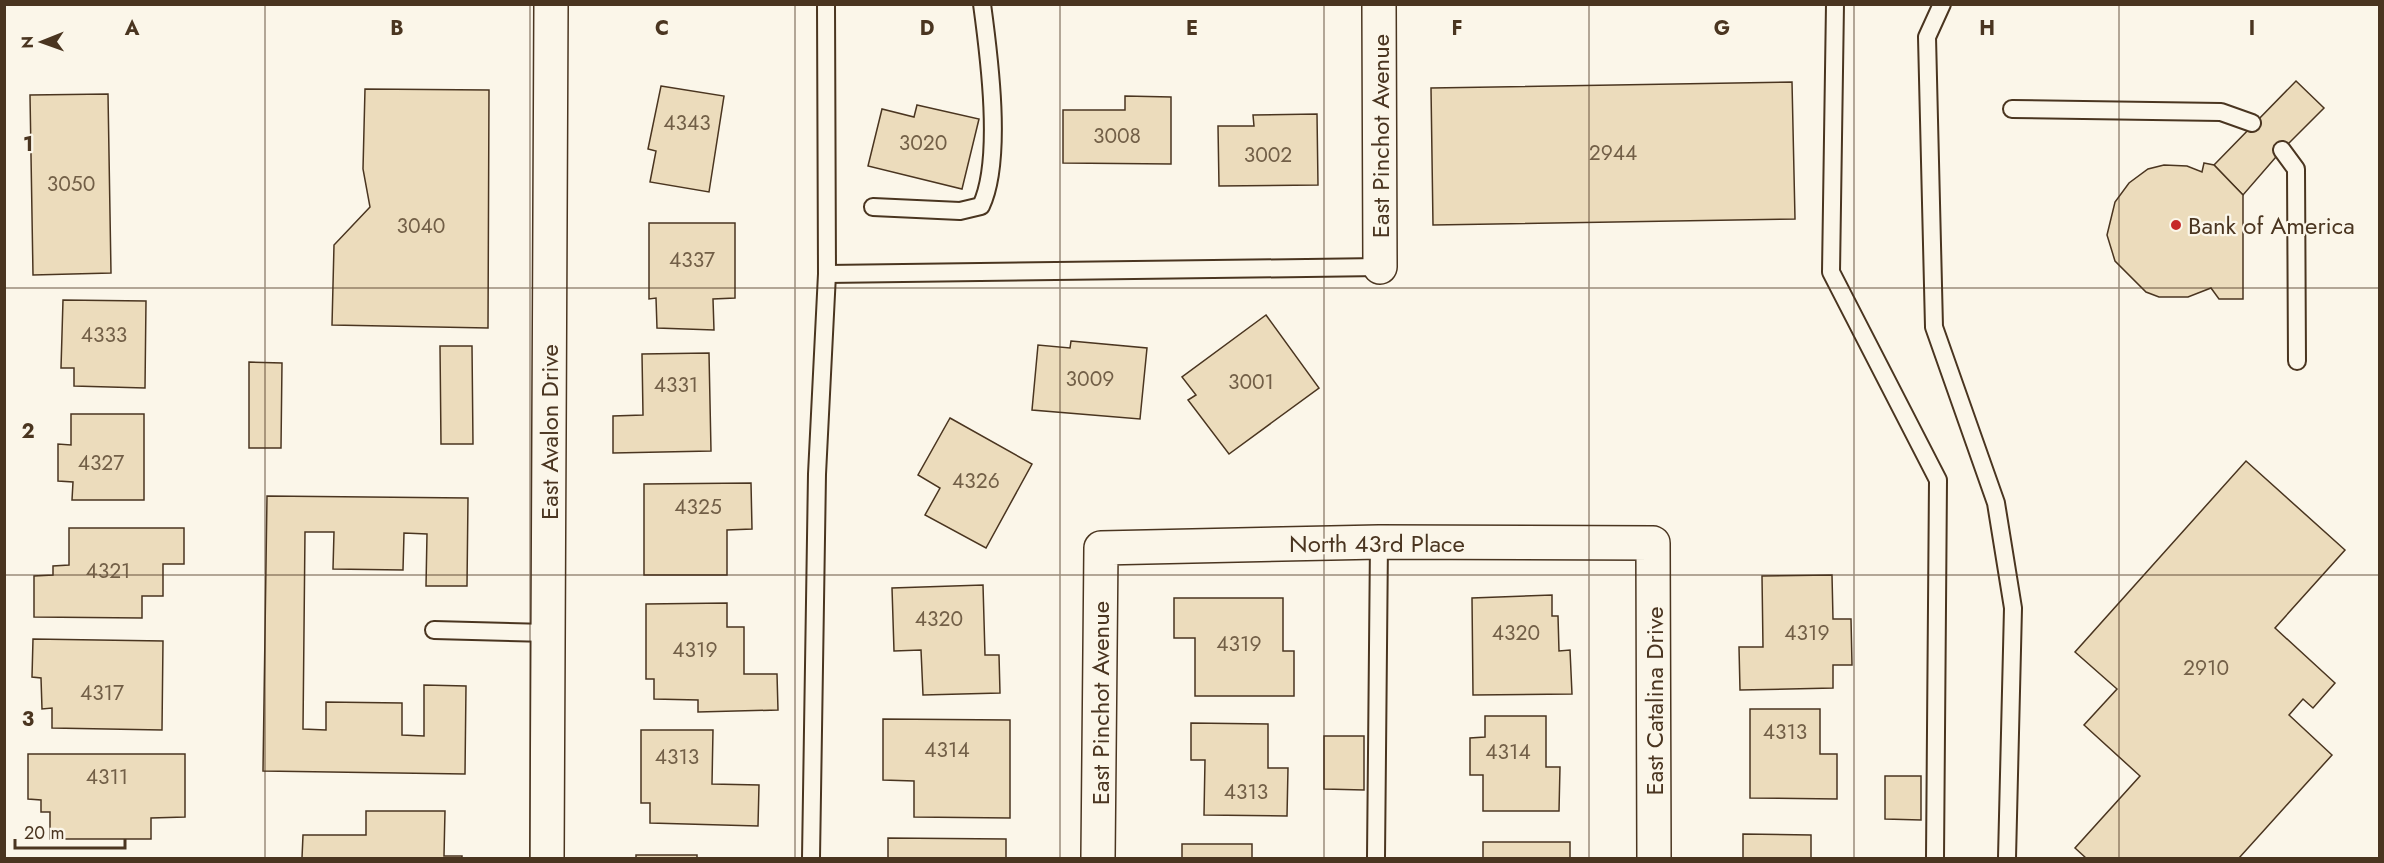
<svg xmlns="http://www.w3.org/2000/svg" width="2384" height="863" font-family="Jost,sans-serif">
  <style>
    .building { fill: #ecdcbc; stroke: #4a3520; stroke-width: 1.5 }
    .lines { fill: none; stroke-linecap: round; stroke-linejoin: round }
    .lane-casing { stroke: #4a3520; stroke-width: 20 }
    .street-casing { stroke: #4a3520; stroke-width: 36 }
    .lane { stroke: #fbf6e9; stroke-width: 16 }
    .street { stroke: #fbf6e9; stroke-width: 33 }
    .grid { fill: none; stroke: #4a3520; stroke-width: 1.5; stroke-opacity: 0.55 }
    .poi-dot { fill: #c62828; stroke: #fbf6e9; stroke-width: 2 }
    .labels { text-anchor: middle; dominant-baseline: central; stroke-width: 4.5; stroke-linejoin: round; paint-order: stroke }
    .number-label { font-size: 21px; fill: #725f47 }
    .street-label { font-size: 24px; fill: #4a3520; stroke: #fbf6e9 }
    .poi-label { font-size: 24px; fill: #4a3520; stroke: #fbf6e9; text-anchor: start }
    .grid-label { font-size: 20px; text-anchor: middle; font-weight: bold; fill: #4a3520; stroke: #fbf6e9; stroke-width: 4.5; stroke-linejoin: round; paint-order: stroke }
  </style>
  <rect width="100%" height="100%" fill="#fbf6e9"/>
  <!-- building -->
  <g class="building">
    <path d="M2296,81L2324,108L2282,150L2243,195L2214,165Z"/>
    <path d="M1792,82L1795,219L1433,225L1431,88Z"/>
    <path d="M661,86L724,96L709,192L650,182L656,151L648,149Z"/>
    <path d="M365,89L489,90L488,328L332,325L334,245L370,207L363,169Z"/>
    <path d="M108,94L111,273L33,275L30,95Z"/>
    <path d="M1125,96L1171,97V164L1063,163V110H1125Z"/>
    <path d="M917,105L979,119L962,189L868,166L882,109L914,117Z"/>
    <path d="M1317,114L1318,185L1219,186L1218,126H1254L1253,115Z"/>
    <path d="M2204,163L2214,165L2243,195V299H2219L2211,288L2188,297H2159L2146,292L2115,261L2107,235L2115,202L2129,183L2148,169L2164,165L2187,166L2202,172Z"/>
    <path d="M649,223H735V298L713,299L714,330L657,328L656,298L649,299Z"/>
    <path d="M63,300L146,301L145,388L74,386V368H61Z"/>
    <path d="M1266,315L1319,388L1229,454L1188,400L1196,395L1182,377Z"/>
    <path d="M1071,341L1147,348L1140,419L1032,410L1038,345L1070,348Z"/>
    <path d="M440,346H472L473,444H441Z"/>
    <path d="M709,353L711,451L613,453V416L643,415L642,354Z"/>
    <path d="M249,362L282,363L281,448H249Z"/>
    <path d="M71,414H144V500H72L73,482L58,481V444L71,445Z"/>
    <path d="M950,418L1032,464L986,548L925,515L940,488L918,475Z"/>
    <path d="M2246,461L2345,550L2275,628L2335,683L2313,708L2303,699L2289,715L2332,755L2239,858H2086L2075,848L2140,776L2084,725L2117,689L2075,652Z"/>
    <path d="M751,483L752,529L727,530V575H644V484Z"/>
    <path d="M267,496L468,498L467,586H426L427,534L404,533L403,570L333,569L334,532H305L303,729L326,730V702L402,703V735L424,736V685L466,686L465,774L263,771Z"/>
    <path d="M69,528H184V564H163V596H142V618L34,617V576L53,575V566L69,565Z"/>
    <path d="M1832,575L1833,619H1851L1852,665H1833V688L1740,690L1739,647H1763L1762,576Z"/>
    <path d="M983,585L985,655H999L1000,693L923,695L921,650L894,651L892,588Z"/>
    <path d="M1552,595V616H1558L1559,651L1570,650L1572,694L1473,695L1472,598Z"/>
    <path d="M1174,598H1283V651H1294V696H1195V638H1174Z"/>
    <path d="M727,603V627H744V674H777L778,710L698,712V700L654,699V679H646V604Z"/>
    <path d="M33,639L163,641L162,730L52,728V708L42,709L41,678L32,677Z"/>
    <path d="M1750,709H1820V754H1837V799L1750,798Z"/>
    <path d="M1485,716H1546V767H1560L1559,811H1483V775H1470V738L1485,737Z"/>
    <path d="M883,719L1010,720V818L914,817V781L883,780Z"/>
    <path d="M1191,723L1268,724V768H1288L1287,816L1204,815L1205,760H1191Z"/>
    <path d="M641,730H713L712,784L759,785L758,826L650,823V803H641Z"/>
    <path d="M1324,736H1364V790L1324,789Z"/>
    <path d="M28,754H185V817L151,818V839H50V812H41V800L28,799Z"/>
    <path d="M1885,776H1921V820L1885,819Z"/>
    <path d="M366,811H445L444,856H462V858H302L303,835H366Z"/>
    <path d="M1743,834L1811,835V858H1743Z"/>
    <path d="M888,838L1006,839V858H888Z"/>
    <rect x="1483" y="842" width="87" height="16"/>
    <rect x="1182" y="844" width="70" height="14"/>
    <rect x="636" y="855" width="61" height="3"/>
  </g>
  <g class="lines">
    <!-- lane casing -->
    <g class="lane-casing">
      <g id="lane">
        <path d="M1835,4L1831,272L1938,480L1935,858"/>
        <path d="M1942,4L1927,37L1934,327L1996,503L2013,608L2007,858"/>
        <path d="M2012,109L2221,112L2252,123"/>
        <path d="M2282,150L2296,169L2297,361"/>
        <path d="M873,207L960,211L981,206C1003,160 989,55 982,4"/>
        <path d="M827,274L1380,267"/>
        <path d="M434,630L548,633"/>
        <path d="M811,858L817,474L827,274L826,4"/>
        <path d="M1376,858L1379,542"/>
      </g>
    </g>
    <!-- street casing -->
    <g class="street-casing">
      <g id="street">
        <path d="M1379,4L1380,267"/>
        <path d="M547,858L551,4"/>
        <path d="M1098,858L1101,548L1379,542L1653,543L1654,858"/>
      </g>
    </g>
    <!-- lane -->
    <use href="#lane" class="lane"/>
    <!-- street -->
    <use href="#street" class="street"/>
  </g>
  <!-- grid -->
  <path class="grid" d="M265,4V858M530,4V858M795,4V858M1060,4V858M1324,4V858M1589,4V858M1854,4V858M2119,4V858M4,288H2380M4,575H2380"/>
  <!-- markers -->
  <circle class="poi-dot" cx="2176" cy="225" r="6"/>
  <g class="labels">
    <!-- number labels -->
    <g class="number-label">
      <text x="687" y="123">4343</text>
      <text x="1117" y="136">3008</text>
      <text x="923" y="143">3020</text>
      <text x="1613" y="153">2944</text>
      <text x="1268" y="155">3002</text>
      <text x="71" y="184">3050</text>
      <text x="421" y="226">3040</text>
      <text x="692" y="260">4337</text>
      <text x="104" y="335">4333</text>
      <text x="1090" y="379">3009</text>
      <text x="1251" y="382">3001</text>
      <text x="676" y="385">4331</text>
      <text x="101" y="463">4327</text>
      <text x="976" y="481">4326</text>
      <text x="698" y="507">4325</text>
      <text x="108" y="571">4321</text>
      <text x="939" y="619">4320</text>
      <text x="1516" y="633">4320</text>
      <text x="1807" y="633">4319</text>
      <text x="1239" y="644">4319</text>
      <text x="695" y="650">4319</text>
      <text x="2206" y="668">2910</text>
      <text x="102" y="693">4317</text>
      <text x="1785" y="732">4313</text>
      <text x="947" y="750">4314</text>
      <text x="1508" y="752">4314</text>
      <text x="677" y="757">4313</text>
      <text x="107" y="777">4311</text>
      <text x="1246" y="792">4313</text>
    </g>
    <!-- street labels -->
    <g class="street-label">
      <text transform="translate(1380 136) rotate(-90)">East Pinchot Avenue</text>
      <text transform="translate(549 432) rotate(-90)">East Avalon Drive</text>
      <text x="1377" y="543">North 43rd Place</text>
      <text transform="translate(1654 701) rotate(-90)">East Catalina Drive</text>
      <text transform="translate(1100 703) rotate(-90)">East Pinchot Avenue</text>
    </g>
    <!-- poi labels -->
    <g class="poi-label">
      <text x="2188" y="225">Bank of America</text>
    </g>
  </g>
  <g class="grid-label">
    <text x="132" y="35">A</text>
    <text x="397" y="35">B</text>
    <text x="662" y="35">C</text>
    <text x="927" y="35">D</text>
    <text x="1192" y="35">E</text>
    <text x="1457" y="35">F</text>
    <text x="1722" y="35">G</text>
    <text x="1987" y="35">H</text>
    <text x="2252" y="35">I</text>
    <text x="28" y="151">1</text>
    <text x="28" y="438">2</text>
    <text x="28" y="726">3</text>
  </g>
  <!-- border -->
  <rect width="2384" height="863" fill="none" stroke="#4a3520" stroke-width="12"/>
  <!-- north arrow -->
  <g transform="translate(42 42) rotate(269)" stroke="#fbf6e9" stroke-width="4.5" paint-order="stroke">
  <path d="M0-4.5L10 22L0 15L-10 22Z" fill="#4a3520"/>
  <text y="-9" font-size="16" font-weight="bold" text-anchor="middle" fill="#4a3520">N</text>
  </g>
  <!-- scale -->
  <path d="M15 839v9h110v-9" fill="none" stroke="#4a3520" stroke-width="3"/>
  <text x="24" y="839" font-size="18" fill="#4a3520" stroke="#fbf6e9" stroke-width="4.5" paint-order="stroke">20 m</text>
</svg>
